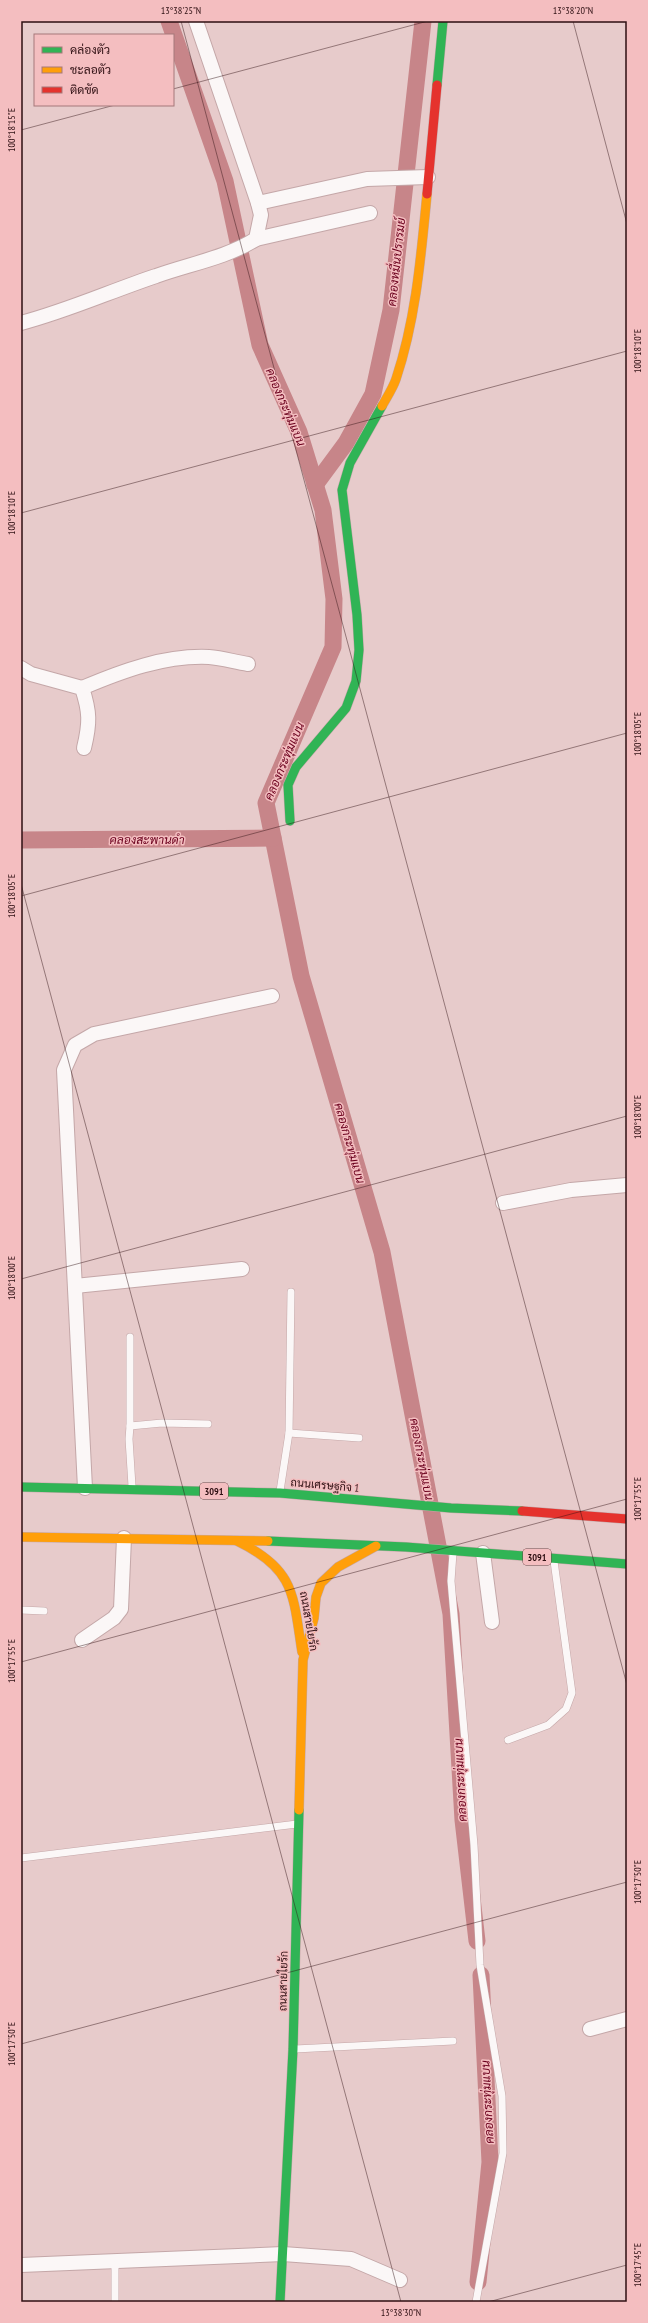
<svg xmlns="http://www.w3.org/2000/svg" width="648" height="2323" font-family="'PT Sans Narrow',Sarabun,sans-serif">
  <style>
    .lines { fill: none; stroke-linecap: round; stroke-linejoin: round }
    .canal { stroke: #c78589; stroke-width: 17 }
    .lane-casing { stroke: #c4a7a8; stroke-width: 8 }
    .street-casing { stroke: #c4a7a8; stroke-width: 16 }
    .fast-casing { stroke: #c4a7a8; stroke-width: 10 }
    .slow-casing { stroke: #c4a7a8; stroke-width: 10 }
    .jam-casing { stroke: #c4a7a8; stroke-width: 10 }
    .lane { stroke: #fbf7f7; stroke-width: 7 }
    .street { stroke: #fbf7f7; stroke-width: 14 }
    .fast { stroke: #30b455; stroke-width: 9 }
    .slow { stroke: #ff9f0a; stroke-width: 9 }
    .jam { stroke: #e5322d; stroke-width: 9 }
    .ticks { fill: none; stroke: #2e0f12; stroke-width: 1; stroke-opacity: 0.45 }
    .labels { text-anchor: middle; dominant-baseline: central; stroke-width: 3; stroke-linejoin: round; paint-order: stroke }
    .shield { fill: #f4bec0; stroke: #694446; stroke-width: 1 }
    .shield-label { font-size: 10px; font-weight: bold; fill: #2e0f12 }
    .street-label { font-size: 11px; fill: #2e0f12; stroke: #f4bec0 }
    .water-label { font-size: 12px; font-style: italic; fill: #6b001d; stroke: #f4bec0 }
    .neatline { fill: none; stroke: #2e0f12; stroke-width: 1.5 }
    .ticks-label { font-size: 10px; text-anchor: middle; fill: #2e0f12 }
  </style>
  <rect width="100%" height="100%" fill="#e7cbcb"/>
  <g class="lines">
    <!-- canal -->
    <g class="canal">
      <path d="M169,21L225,181L260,345L299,432L323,510L334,599L333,647L266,803L301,976L382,1252L451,1614L463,1820L477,1941"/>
      <path d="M315,485L346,443L373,394L391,310L423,21"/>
      <path d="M21,840L273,838"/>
      <path d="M478,2282L490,2162L481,1975"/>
    </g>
    <!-- lane casing -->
    <g class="lane-casing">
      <g id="lane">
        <path d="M130,1337V1426"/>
        <path d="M289,1433L359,1438"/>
        <path d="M132,1486L129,1439L130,1426L162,1423L208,1424"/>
        <path d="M280,1491L289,1433L291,1292"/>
        <path d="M453,1553L451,1581L474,1845L480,1965L502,2096L503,2153L476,2302"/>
        <path d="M21,1610L44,1611"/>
        <path d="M508,1740L548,1725L566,1709L572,1693L554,1561"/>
        <path d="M21,1858L297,1824"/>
        <path d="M295,2049L453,2041"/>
        <path d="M115,2261V2302"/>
      </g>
    </g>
    <!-- street casing -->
    <g class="street-casing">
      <g id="street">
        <path d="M258,203L367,179L428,177"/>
        <path d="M256,239L370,213"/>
        <path d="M21,323C67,311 111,291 156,276C189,264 226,258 256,239L261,215L258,203L196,21"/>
        <path d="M21,668L31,674L82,688C90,712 90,723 84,748"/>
        <path d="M82,688C122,671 165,655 209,657C222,658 235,662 248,664"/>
        <path d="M503,1203L571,1190L627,1185"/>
        <path d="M75,1286L242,1269"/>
        <path d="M85,1488L64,1070L75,1045L94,1034L272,996"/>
        <path d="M483,1553L492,1622"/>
        <path d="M82,1640L114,1618L121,1609L124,1538"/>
        <path d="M590,2029L627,2019"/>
        <path d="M21,2265L283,2254L351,2259L400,2280"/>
      </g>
    </g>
    <!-- fast casing -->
    <g class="fast-casing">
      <g id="fast">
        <path d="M437,85L443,21"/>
        <path d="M290,821L288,785L296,767L346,708L356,681L359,650L357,615L342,490L350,463L382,406"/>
        <path d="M21,1487L280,1493L451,1508L522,1511"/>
        <path d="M268,1541L406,1547L627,1564"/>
        <path d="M280,2302L293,2049L299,1810"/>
      </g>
    </g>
    <!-- slow casing -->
    <g class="slow-casing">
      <g id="slow">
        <path d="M382,406C387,397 393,388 396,379C416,319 421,256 427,194"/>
        <path d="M21,1537L268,1541"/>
        <path d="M237,1541C295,1569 293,1594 302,1652"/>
        <path d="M299,1810L303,1660L314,1618L316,1597L321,1583L338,1567L376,1546"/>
      </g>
    </g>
    <!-- jam casing -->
    <g class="jam-casing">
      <g id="jam">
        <path d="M427,194L437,85"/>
        <path d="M522,1511L627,1519"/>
      </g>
    </g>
    <!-- lane -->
    <use href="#lane" class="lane"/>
    <!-- street -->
    <use href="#street" class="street"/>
    <!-- fast -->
    <use href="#fast" class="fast"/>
    <!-- slow -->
    <use href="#slow" class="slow"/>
    <!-- jam -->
    <use href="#jam" class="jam"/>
  </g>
  <!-- ticks -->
  <path class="ticks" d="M181,21L627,1685M573,21L627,224M173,89L428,21M21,130L115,105M21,513L627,351M21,884L401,2302M21,896L627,733M21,1279L627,1116M21,1662L627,1499M21,2044L627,1882M488,2302L627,2265"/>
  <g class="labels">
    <!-- shield labels -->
    <g class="shield">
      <rect x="200" y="1483" width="28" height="16" rx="3"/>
      <rect x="523" y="1549" width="28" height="16" rx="3"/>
    </g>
    <g class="shield-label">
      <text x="214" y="1491">3091</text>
      <text x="537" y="1557">3091</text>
    </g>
    <!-- street labels -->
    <g class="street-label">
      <text transform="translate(325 1485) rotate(5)">ถนนเศรษฐกิจ 1</text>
      <text transform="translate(309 1621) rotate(80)">ถนนสายใยรัก</text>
      <text transform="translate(283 1981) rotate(-89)">ถนนสายใยรัก</text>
    </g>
    <!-- water labels -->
    <g class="water-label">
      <text transform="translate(396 262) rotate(-84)">คลองหมื่นปรารมย์</text>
      <text transform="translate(286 407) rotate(67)">คลองกระทุ่มแบน</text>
      <text transform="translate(284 761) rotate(-67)">คลองกระทุ่มแบน</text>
      <text x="147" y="839">คลองสะพานดำ</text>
      <text transform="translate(350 1143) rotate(74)">คลองกระทุ่มแบน</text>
      <text transform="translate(422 1459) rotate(79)">คลองกระทุ่มแบน</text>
      <text transform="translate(460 1780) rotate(-93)">คลองกระทุ่มแบน</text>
      <text transform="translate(487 2102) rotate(-93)">คลองกระทุ่มแบน</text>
    </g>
  </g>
  <!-- border -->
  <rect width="648" height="2323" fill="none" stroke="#f4bec0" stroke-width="44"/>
  <!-- legend -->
  <rect x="34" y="34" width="140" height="72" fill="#f4bec0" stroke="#a5787a"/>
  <rect x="42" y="47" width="20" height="6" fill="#30b455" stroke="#a5787a"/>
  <text x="70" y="54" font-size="12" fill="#2e0f12">คล่องตัว</text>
  <rect x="42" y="67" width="20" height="6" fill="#ff9f0a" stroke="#a5787a"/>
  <text x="70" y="74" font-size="12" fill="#2e0f12">ชะลอตัว</text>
  <rect x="42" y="87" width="20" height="6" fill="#e5322d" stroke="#a5787a"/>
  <text x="70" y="94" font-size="12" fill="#2e0f12">ติดขัด</text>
  <rect x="22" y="22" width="604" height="2279" class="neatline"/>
  <g class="ticks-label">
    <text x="181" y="14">13°38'25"N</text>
    <text x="573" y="14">13°38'20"N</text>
    <text transform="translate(11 130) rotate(-90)" y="4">100°18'15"E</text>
    <text transform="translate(637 351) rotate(-90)" y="4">100°18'10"E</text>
    <text transform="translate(11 513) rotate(-90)" y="4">100°18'10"E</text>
    <text transform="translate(637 734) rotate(-90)" y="4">100°18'05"E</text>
    <text transform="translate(11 896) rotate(-90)" y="4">100°18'05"E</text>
    <text transform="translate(637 1117) rotate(-90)" y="4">100°18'00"E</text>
    <text transform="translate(11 1278) rotate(-90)" y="4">100°18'00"E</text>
    <text transform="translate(637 1499) rotate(-90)" y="4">100°17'55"E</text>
    <text transform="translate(11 1661) rotate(-90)" y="4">100°17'55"E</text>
    <text transform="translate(637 1882) rotate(-90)" y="4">100°17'50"E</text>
    <text transform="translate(11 2044) rotate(-90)" y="4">100°17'50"E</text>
    <text transform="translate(637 2265) rotate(-90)" y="4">100°17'45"E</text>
    <text x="401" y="2316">13°38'30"N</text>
  </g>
</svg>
